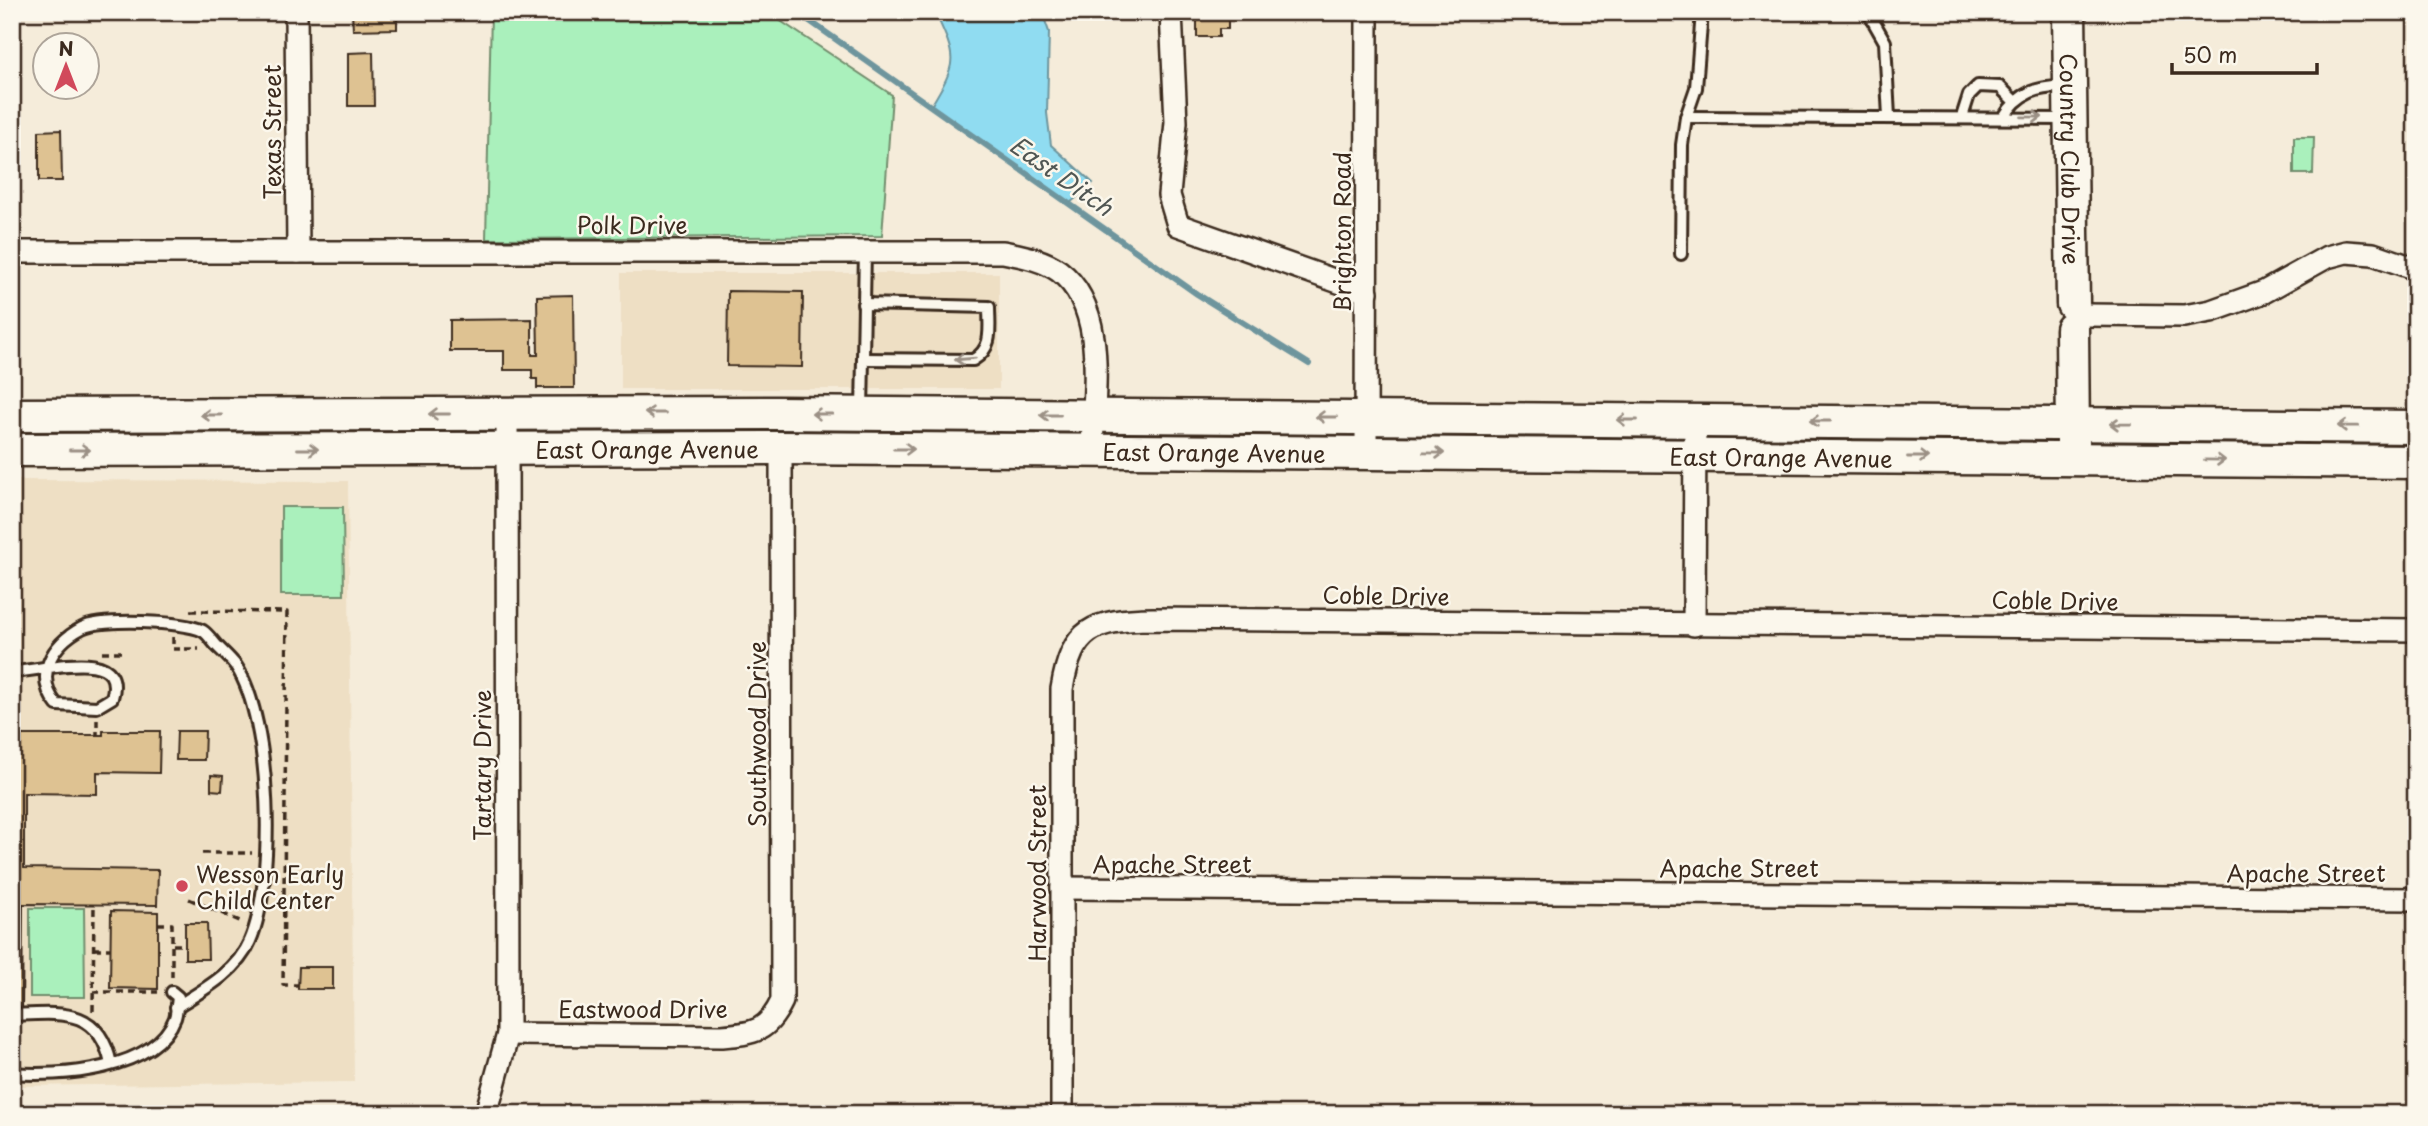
<svg xmlns="http://www.w3.org/2000/svg" width="2428" height="1126" font-family="'Playpen Sans',sans-serif">
  <style>
    .built { fill: #eedfc4 }
    .green { fill: #aaf0bc; stroke: #728d6d; stroke-width: 2 }
    .water { fill: #90dcf1; stroke: #6e959d; stroke-width: 2 }
    .lines { fill: none; stroke-linecap: round; stroke-linejoin: round }
    .stream { stroke: #6e959d; stroke-width: 6 }
    .building { fill: #dec292; stroke: #3b2a1e; stroke-width: 2 }
    .lane-casing { stroke: #3b2a1e; stroke-width: 16 }
    .street-casing { stroke: #3b2a1e; stroke-width: 26 }
    .secondary-casing { stroke: #3b2a1e; stroke-width: 37 }
    .path { stroke: #3b2a1e; stroke-width: 3.5; stroke-dasharray: 7 5; stroke-linecap: butt }
    .lane { stroke: #fbf7ec; stroke-width: 10 }
    .street { stroke: #fbf7ec; stroke-width: 21 }
    .secondary { stroke: #fbf7ec; stroke-width: 32 }
    .oneway { stroke: #9b9085 }
    .poi-dot { fill: #d1495b; stroke: #fbf7ec; stroke-width: 2.5 }
    .labels { text-anchor: middle; dominant-baseline: central; stroke-width: 5; stroke-linejoin: round; paint-order: stroke }
    .street-label { font-size: 23px; fill: #3b2a1e; stroke: #fbf7ec }
    .poi-label { font-size: 23px; fill: #3b2a1e; stroke: #fbf7ec; text-anchor: start }
    .water-label { font-size: 24px; font-style: italic; fill: #505653; stroke: #fbf7ec }
  </style>
  <rect width="100%" height="100%" fill="#f5ecda"/>
  <filter id="ink" filterUnits="userSpaceOnUse"><feTurbulence type="fractalNoise" baseFrequency=".0143" numOctaves="2"/><feDisplacementMap in="SourceGraphic" scale="14" xChannelSelector="R" yChannelSelector="G"/><feConvolveMatrix kernelMatrix="1 2 1 2 8 2 1 2 1" color-interpolation-filters="sRGB"/></filter>
  <g filter="url(#ink)">
    <!-- built -->
    <g class="built">
      <rect x="621" y="273" width="378" height="116"/>
      <path d="M12,480L348,481L354,1082L12,1086Z"/>
    </g>
    <!-- green -->
    <g class="green">
      <path d="M491,12H767L892,95L882,236L486,239Z"/>
      <path d="M2294,137H2314L2313,174H2294Z"/>
      <path d="M281,507H343L344,595H281Z"/>
      <path d="M30,908H84L85,997H30Z"/>
    </g>
    <!-- water -->
    <path class="water" d="M935,12H1042L1049,32L1047,113L1051,145L1093,183L1069,204L931,106C958,61 957,60 935,12Z"/>
    <g class="lines">
      <!-- stream -->
      <path class="stream" d="M797,12L1197,294L1309,364"/>
    </g>
    <!-- building -->
    <g class="building">
      <path d="M352,12H397V29L353,30Z"/>
      <path d="M1197,12H1228V29H1219V37H1197Z"/>
      <path d="M373,52L374,106H348V53Z"/>
      <path d="M61,130L62,181H39V131Z"/>
      <path d="M728,291L803,292L802,367L727,366Z"/>
      <path d="M573,295L574,388H537V379H532V370H504V351H450V320L532,319V355H538L537,296Z"/>
      <path d="M12,700H17L18,735H103V731H160L159,773L97,772V794L24,793V868L158,870L157,905L23,904L22,1009H12Z"/>
      <path d="M177,731H205L204,760H176Z"/>
      <path d="M211,775L223,776L222,791L211,790Z"/>
      <path d="M111,911L158,912V989L110,988Z"/>
      <path d="M185,923H207L208,959H185Z"/>
      <path d="M299,967H333V989H298Z"/>
    </g>
    <g class="lines">
      <!-- lane casing -->
      <g class="lane-casing">
        <g id="lane">
          <path d="M1868,12L1885,42L1889,117"/>
          <path d="M1686,117L2068,119"/>
          <path d="M1962,117L1969,95L1978,86L2000,87L2014,101"/>
          <path d="M2004,117C2019,92 2038,86 2066,87"/>
          <path d="M1681,254L1682,145L1686,117L1696,88L1702,12"/>
          <path d="M863,359L973,360C994,348 989,328 989,307L863,304"/>
          <path d="M862,411L865,250"/>
          <path d="M12,672C43,671 128,644 112,698L97,707L57,705C33,676 52,644 82,628C101,618 183,621 203,631C208,634 213,642 217,646C223,652 231,659 236,666C272,721 276,881 250,941C237,972 203,990 176,1007"/>
          <path d="M12,1015C62,1013 99,1007 111,1064"/>
          <path d="M12,1073C58,1077 155,1071 175,1018C177,1012 177,1003 178,997L172,992"/>
        </g>
      </g>
      <!-- street casing -->
      <g class="street-casing">
        <g id="street">
          <path d="M296,12L298,252"/>
          <path d="M1171,12L1176,122L1169,195L1178,225L1367,292"/>
          <path d="M12,252H1003C1022,256 1042,259 1059,271C1109,309 1093,395 1092,450"/>
          <path d="M2086,315L2184,316L2211,311L2264,292L2327,257L2346,252L2373,254L2416,269"/>
          <path d="M1366,452L1367,12"/>
          <path d="M1694,625L1695,420"/>
          <path d="M1062,888L2416,899"/>
          <path d="M508,1034L722,1036C755,1033 767,1032 782,1001L781,448"/>
          <path d="M486,1114L508,1034L507,413"/>
          <path d="M1062,1114V689C1072,628 1093,620 1153,619L2416,630"/>
        </g>
      </g>
      <!-- secondary casing -->
      <g class="secondary-casing">
        <g id="secondary">
          <path id="s1" d="M2069,12L2073,304"/>
          <path d="M2072,329L2073,443"/>
          <path d="M12,415L777,413L2416,427"/>
          <path id="s2" d="M12,450L781,448L2416,462"/>
        </g>
      </g>
      <!-- path -->
      <g class="path">
        <path d="M190,611L287,612L283,985H298"/>
        <path d="M173,637V649H199"/>
        <path d="M102,652H125"/>
        <path d="M97,719V735"/>
        <path d="M202,853H252"/>
        <path d="M189,899L242,922"/>
        <path d="M158,924H172V978"/>
        <path d="M173,945H185"/>
        <path d="M94,949H110"/>
        <path d="M93,992H158"/>
        <path d="M93,1011L94,905"/>
      </g>
      <!-- lane -->
      <use href="#lane" class="lane"/>
      <!-- street -->
      <use href="#street" class="street"/>
      <!-- secondary -->
      <use href="#secondary" class="secondary"/>
    </g>
    <!-- one-way arrows -->
    <defs><path id="oneway-shaft" d="M-6 0H5M1.5-3L5.5 0L1.5 3" fill="none" stroke-width="1.6" stroke-linecap="round" stroke-linejoin="round" transform="scale(1.75)"/></defs>
    <g class="oneway">
      <use href="#oneway-shaft" transform="translate(2032 117) rotate(1)"/>
      <use href="#oneway-shaft" transform="translate(965 359) rotate(175)"/>
      <use href="#oneway-shaft" transform="translate(655 413) rotate(180)"/>
      <use href="#oneway-shaft" transform="translate(439 414) rotate(180)"/>
      <use href="#oneway-shaft" transform="translate(822 414) rotate(-180)"/>
      <use href="#oneway-shaft" transform="translate(211 415) rotate(180)"/>
      <use href="#oneway-shaft" transform="translate(1050 415) rotate(-180)"/>
      <use href="#oneway-shaft" transform="translate(1326 417) rotate(-180)"/>
      <use href="#oneway-shaft" transform="translate(1627 420) rotate(-180)"/>
      <use href="#oneway-shaft" transform="translate(1820 421) rotate(-180)"/>
      <use href="#oneway-shaft" transform="translate(2120 424) rotate(-179)"/>
      <use href="#oneway-shaft" transform="translate(2348 426) rotate(-179)"/>
      <use href="#oneway-shaft" transform="translate(308 449)"/>
      <use href="#oneway-shaft" transform="translate(904 449)"/>
      <use href="#oneway-shaft" transform="translate(80 450)"/>
      <use href="#oneway-shaft" transform="translate(1434 453) rotate(1)"/>
      <use href="#oneway-shaft" transform="translate(1918 457)"/>
      <use href="#oneway-shaft" transform="translate(2215 460) rotate(1)"/>
    </g>
  </g>
  <!-- markers -->
  <circle class="poi-dot" cx="182" cy="886" r="7"/>
  <g class="labels">
    <!-- street labels -->
    <g class="street-label">
      <text transform="translate(271 132) rotate(-90)">Texas Street</text>
      <text stroke="none"><textPath href="#s1" startOffset="147">Country Club Drive</textPath></text>
      <text x="632" y="224">Polk Drive</text>
      <text transform="translate(1341 232) rotate(-90)">Brighton Road</text>
      <text stroke="none"><textPath href="#s2" startOffset="635">East Orange Avenue</textPath></text>
      <text stroke="none"><textPath href="#s2" startOffset="1202">East Orange Avenue</textPath></text>
      <text stroke="none"><textPath href="#s2" startOffset="1769">East Orange Avenue</textPath></text>
      <text transform="translate(1386 595) rotate(1)">Coble Drive</text>
      <text transform="translate(2055 600) rotate(1)">Coble Drive</text>
      <text transform="translate(756 734) rotate(-90)">Southwood Drive</text>
      <text transform="translate(481 765) rotate(-90)">Tartary Drive</text>
      <text x="1172" y="863">Apache Street</text>
      <text x="1739" y="867">Apache Street</text>
      <text x="2306" y="872">Apache Street</text>
      <text transform="translate(1036 873) rotate(-90)">Harwood Street</text>
      <text x="643" y="1008">Eastwood Drive</text>
    </g>
    <!-- poi labels -->
    <g class="poi-label">
      <text x="196" y="873">Wesson Early<tspan x="196" dy="26">Child Center</tspan></text>
    </g>
    <!-- water labels -->
    <g class="water-label">
      <text transform="translate(1062 175) rotate(35)">East Ditch</text>
    </g>
  </g>
  <!-- margin -->
  <rect width="2428" height="1126" fill="none" stroke="#fbf7ec" stroke-width="42"/>
  <rect x="21" y="21" width="2386" height="1084" fill="none" stroke="#3b2a1e" stroke-width="2.5" filter="url(#ink)"/>
  <!-- north arrow -->
  <g transform="translate(66 66)"><circle r="33" fill="#fbf7ec" stroke="#aea59a" stroke-width="2"/>
  <path d="M0-5L12 26L0 18L-12 26Z" fill="#d1495b"/>
  <text y="-10" font-size="19" font-weight="bold" text-anchor="middle" fill="#3b2a1e">N</text>
  </g>
  <!-- scale -->
  <path d="M2172 63v10h145v-10" fill="none" stroke="#3b2a1e" stroke-width="3.5"/>
  <text x="2183" y="63" font-size="21" fill="#3b2a1e" stroke="#fbf7ec" stroke-width="5" paint-order="stroke">50 m</text>
</svg>
